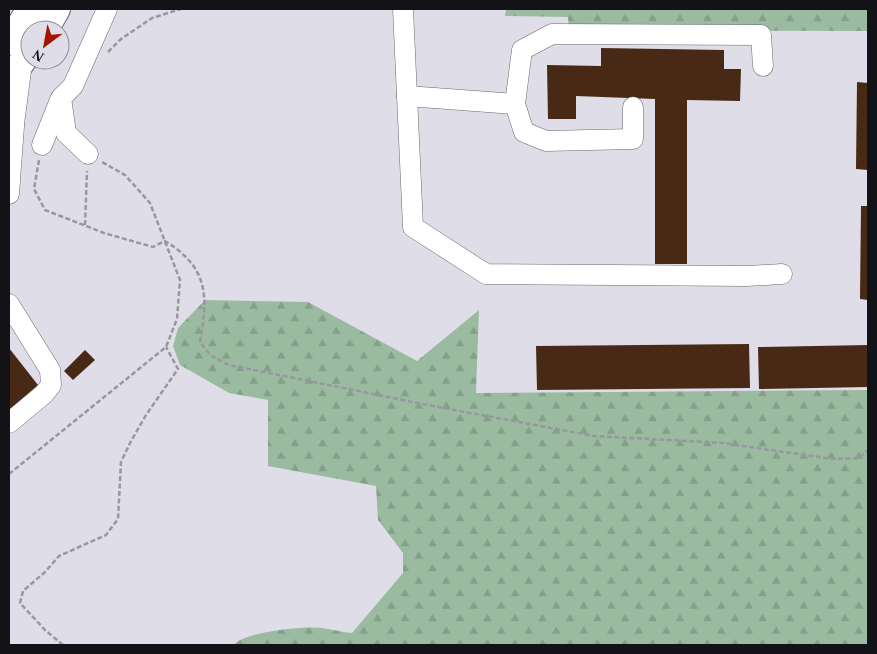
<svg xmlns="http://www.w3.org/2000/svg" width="877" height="654" font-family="'Times New Roman',serif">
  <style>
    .forest { fill: url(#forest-firs) }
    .building { fill: #482916 }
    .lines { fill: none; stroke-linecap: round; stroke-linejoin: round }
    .minor-casing { stroke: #68666f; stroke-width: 21 }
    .major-casing { stroke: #68666f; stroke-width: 28 }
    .path { stroke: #98979f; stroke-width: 2.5; stroke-dasharray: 5 2.5; stroke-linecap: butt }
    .minor { stroke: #fff; stroke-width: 20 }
    .major { stroke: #fff; stroke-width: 26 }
  </style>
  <defs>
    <pattern id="forest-firs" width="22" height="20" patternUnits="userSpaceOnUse" patternTransform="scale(1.25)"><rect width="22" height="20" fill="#9bbba1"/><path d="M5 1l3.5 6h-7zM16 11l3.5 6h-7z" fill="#85a08a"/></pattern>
  </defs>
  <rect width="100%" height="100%" fill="#dfdee8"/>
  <!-- forest -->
  <g class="forest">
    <path d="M506,9H868V31L569,30L568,17L505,16Z"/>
    <path d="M205,300L308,302L417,361L479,310L476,393L868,390V645H234C242,632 305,626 321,628C331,629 341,632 352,633L403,573V553L378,520L376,486L268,466V400L229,393L180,365L173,346L178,328Z"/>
  </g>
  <!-- building -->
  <g class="building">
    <path d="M601,48L724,50V69H741L740,101L687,100V264H655V99L576,96V119H548L547,65L601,66Z"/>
    <path d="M857,82L868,83V170L856,169Z"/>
    <path d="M861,206H868V300L860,299Z"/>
    <path d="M749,344L750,388L537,390L536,346Z"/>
    <path d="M868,345V387L759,389L758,347Z"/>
    <path d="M9,348L38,385L9,410Z"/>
    <path d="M85,350L95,360L73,380L64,371Z"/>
  </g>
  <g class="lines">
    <!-- minor casing -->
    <g class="minor-casing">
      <g id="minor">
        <path d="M403,9L407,96L515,104L522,50L552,34L761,35L763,66"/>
        <path d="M407,96L413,227L486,274L747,276L782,274"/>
        <path d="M515,104L524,132L546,141L633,139V107"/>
        <path d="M9,139L14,124L22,63"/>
        <path d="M42,145L60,100"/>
        <path d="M88,154L66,133L61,98L73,86L107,9"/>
        <path d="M9,194L14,126"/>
        <path d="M9,304L50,370L51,385L44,394L9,423"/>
      </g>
    </g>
    <!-- major casing -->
    <g class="major-casing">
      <g id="major">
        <path d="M45,30L57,9"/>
        <path d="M9,42L30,9"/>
        <path d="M9,80L30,51"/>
      </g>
    </g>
    <!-- path -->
    <g class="path">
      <path d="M108,52L121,39L152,18L181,9"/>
      <path d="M39,160L34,189L45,210L104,233L153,247L165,241C209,268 208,296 200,342L210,355L229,365L433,406L594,436L723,443L832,459L859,458L868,450"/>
      <path d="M85,225L87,171"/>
      <path d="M9,474L166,347L177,319L180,280L150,203L125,175L102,162"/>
      <path d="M63,645L45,630L20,603L23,591L45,572L59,556L106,535L118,519L121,462L131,441L146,415L178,369L166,347"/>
    </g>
    <!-- minor -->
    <use href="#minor" class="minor"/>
    <!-- major -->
    <use href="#major" class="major"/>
  </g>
  <!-- border -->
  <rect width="877" height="654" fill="none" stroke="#131216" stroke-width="20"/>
  <!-- north arrow -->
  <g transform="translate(45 45) rotate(212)"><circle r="24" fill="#dfdee8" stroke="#8d8c94"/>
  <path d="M0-4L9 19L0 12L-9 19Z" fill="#a51202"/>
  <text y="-8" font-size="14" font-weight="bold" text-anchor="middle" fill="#131216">N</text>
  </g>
</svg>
